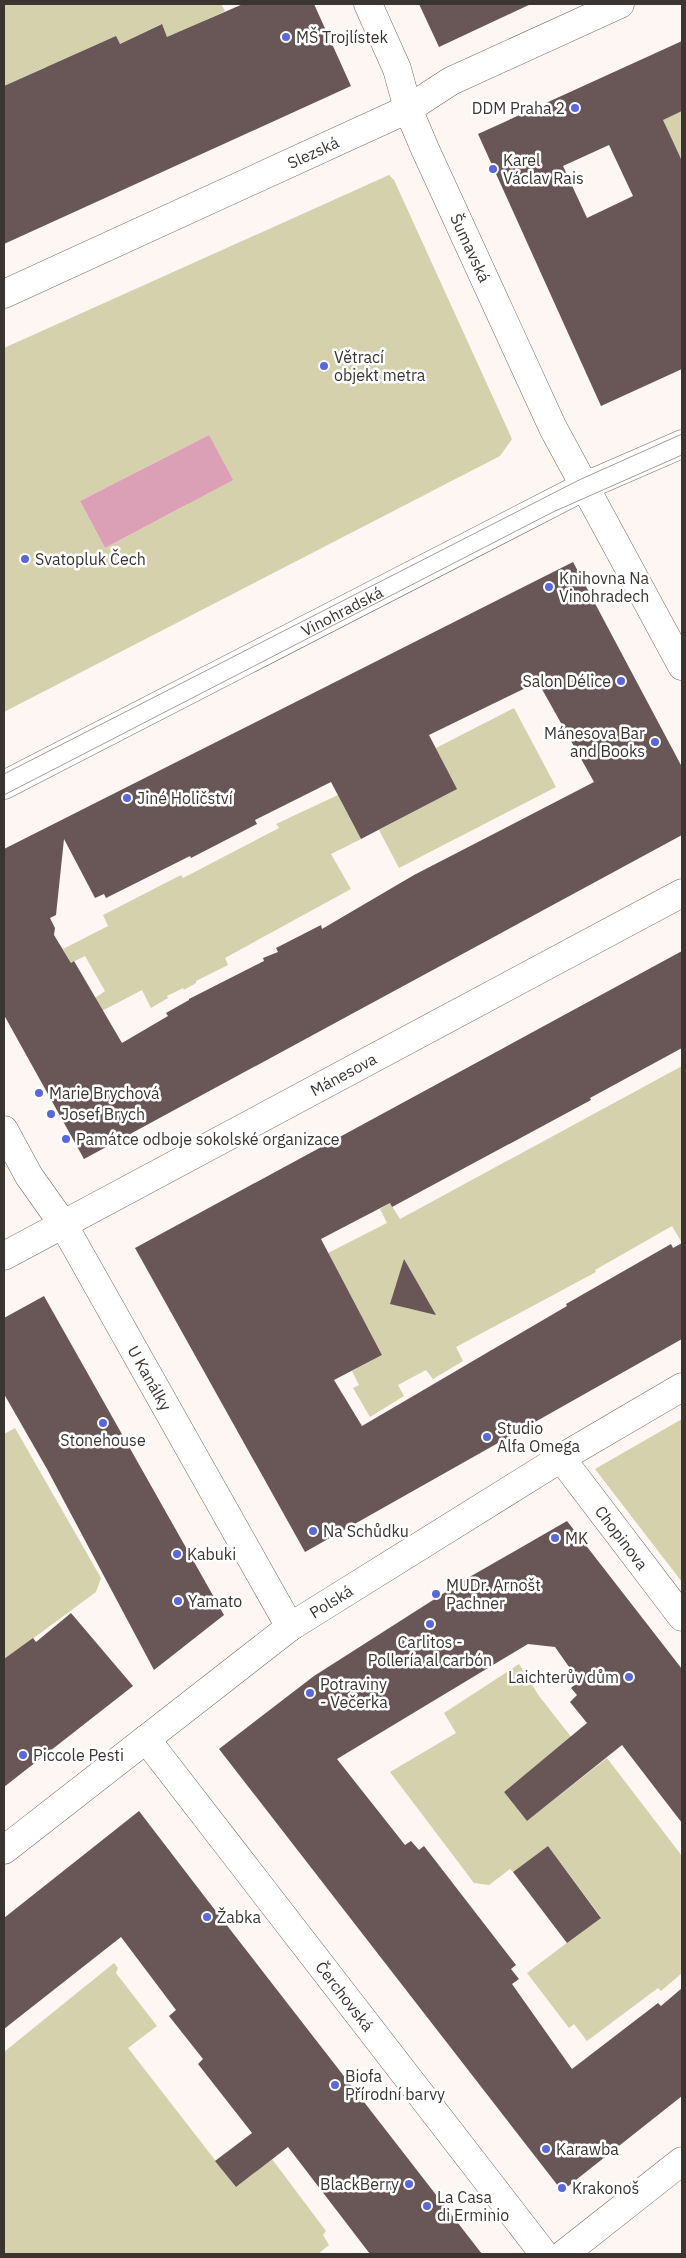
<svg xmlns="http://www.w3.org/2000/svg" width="686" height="2258" font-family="'IBM Plex Sans',sans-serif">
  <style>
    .green { fill: #d5d1ad; fill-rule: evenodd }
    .water { fill: #dba0b6 }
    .building { fill: #685756; fill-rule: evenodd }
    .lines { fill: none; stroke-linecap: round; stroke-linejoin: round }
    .minor-casing { stroke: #776961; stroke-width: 29 }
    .tertiary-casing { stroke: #776961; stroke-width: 29 }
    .secondary-casing { stroke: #776961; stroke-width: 29 }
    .minor { stroke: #fff; stroke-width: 28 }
    .tertiary { stroke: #fff; stroke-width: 28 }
    .secondary { stroke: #fff; stroke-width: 28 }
    .tram { stroke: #a49d99; stroke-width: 1 }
    .poi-dot { fill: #5867dd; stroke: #fff; stroke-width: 2 }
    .labels { text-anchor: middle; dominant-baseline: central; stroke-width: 5; stroke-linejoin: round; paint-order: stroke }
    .poi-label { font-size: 16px; fill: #3b3531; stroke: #fff; text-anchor: start }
    .street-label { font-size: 16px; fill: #3b3531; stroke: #fff }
  </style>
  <rect width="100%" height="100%" fill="#fdf6f2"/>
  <!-- green -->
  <g class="green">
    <path d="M4,4H221L225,11L204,21L173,49L161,24L120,44L47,68L46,67L4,86Z"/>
    <path d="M682,111V161L662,120Z"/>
    <path d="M389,175L394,180L512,439L500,456L4,712V348ZM209,435L188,504L105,548L80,501Z"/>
    <path d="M514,708L556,787L399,868L379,830L456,789L436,748Z"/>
    <path d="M338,795L361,839L331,854L351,889L225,958L228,965L196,981V983L184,990L183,988L167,996L168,998L151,1008L142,990L100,1012L95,998L105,991L85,956L71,963L63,949L108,926L103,915L181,875L183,878L279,828L276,824Z"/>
    <path d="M682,1066V1243L672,1226L595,1270L596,1272L456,1347L463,1361L433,1379L426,1370L398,1385L404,1396L370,1417L353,1388L359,1385L352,1371L382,1355L328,1253L387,1223L380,1209L390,1203L400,1219ZM410,1270L430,1305L419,1311L406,1308L395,1289Z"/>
    <path d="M682,1419V1582L595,1469Z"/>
    <path d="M15,1428L101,1578L96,1592L4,1660V1434Z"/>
    <path d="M519,1664L539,1696L576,1743L566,1741L504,1792L527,1821L607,1758L682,1856V1973L661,1991L658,1988L587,2041L574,2024L569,2028L527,1973L601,1917L548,1846L513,1872L510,1869L489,1885L474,1883L390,1772L456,1733L444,1713Z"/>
    <path d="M114,1963L118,1968L116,1973L157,2026L128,2048L236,2187L272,2159L326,2231L323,2235L329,2245L318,2254H4V2052Z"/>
  </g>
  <!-- water -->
  <path class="water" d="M209,435L233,480L105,548L80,501Z"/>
  <!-- building -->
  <g class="building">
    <path d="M243,4H314L351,86L4,244V86L116,36L120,44L162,24L167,37Z"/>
    <path d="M419,4H531L439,47Z"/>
    <path d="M682,41V111L663,120L682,161V369L601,406L478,134ZM609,145L633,196L587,218L563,166Z"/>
    <path d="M573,562L682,767V835L84,1159L4,1015V849ZM538,682L594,782L414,875L322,929L321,925L276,948L278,952L263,958L264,961L189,999V1000L166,1013L168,1016L122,1043L74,961L71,963L54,935L55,928L50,918L56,915L64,839L95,898L104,894L106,898L190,856L191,858L257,824L255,820L331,782L361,839L457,789L429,735Z"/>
    <path d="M682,951V1048L590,1098L591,1100L392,1207L390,1203L321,1239L382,1355L334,1380L362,1426L567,1306L566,1304L671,1244L673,1248L682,1243V1339L305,1552L135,1248Z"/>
    <path d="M404,1259L436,1315L390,1304Z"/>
    <path d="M44,1296L224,1615L154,1670L47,1469L4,1394V1318Z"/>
    <path d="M567,1521L682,1669V1823L622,1745L527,1821L504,1792L587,1723L570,1702L577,1695L571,1688L579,1681L555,1647L528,1644L337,1759L405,1845L411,1841L419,1850L424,1846L516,1965L511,1969L519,1979L512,1984L572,2069L658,2003L661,2006L682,1988V2096L562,2191L219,1749L314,1676L466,1579Z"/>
    <path d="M71,1613L133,1686L4,1787V1659L33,1638L36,1642Z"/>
    <path d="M139,1811L208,1901L482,2254H370L288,2147L236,2187L215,2161L252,2133L198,2064L203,2059L169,2016L176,2010L121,1937L4,2029V1918Z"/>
    <path d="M548,1846L601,1918L567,1943L513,1872Z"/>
  </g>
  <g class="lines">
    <!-- minor casing -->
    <g class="minor-casing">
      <g id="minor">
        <path id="s1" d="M368,4L397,69L408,109L425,149L553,428L682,666"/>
        <path id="s2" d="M4,1130L29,1176L63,1224L290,1627"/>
        <path id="s3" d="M4,1256L682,893"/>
        <path id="s4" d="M561,1458L682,1617"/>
        <path id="s5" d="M146,1739L544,2254"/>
        <path id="s6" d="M4,1850L290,1627L561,1458L682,1387"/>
        <path d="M564,2254L682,2161"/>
      </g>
    </g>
    <!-- tertiary casing -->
    <g class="tertiary-casing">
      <g id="tertiary">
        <path id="s7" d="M4,294L408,109L451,81L620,4"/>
      </g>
    </g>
    <!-- secondary casing -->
    <g class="secondary-casing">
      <g id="secondary">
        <path id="s8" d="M4,785L583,487L682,444"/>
      </g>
    </g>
    <!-- minor -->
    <use href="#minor" class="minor"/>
    <!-- tertiary -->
    <use href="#tertiary" class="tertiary"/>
    <!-- secondary -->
    <use href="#secondary" class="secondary"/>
    <!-- tram -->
    <g class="tram">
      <path d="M4,774L579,480L682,434"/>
      <path d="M4,795L553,512L682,455"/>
    </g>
  </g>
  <!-- markers -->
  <g class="poi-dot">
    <circle cx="286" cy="37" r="5"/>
    <circle cx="575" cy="108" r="5"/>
    <circle cx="493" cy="169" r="5"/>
    <circle cx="324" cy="366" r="5"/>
    <circle cx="25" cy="559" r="5"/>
    <circle cx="549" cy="587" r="5"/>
    <circle cx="621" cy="681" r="5"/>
    <circle cx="655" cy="742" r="5"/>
    <circle cx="127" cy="798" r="5"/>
    <circle cx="39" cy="1093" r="5"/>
    <circle cx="51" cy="1114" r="5"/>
    <circle cx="66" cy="1139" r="5"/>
    <circle cx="103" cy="1423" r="5"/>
    <circle cx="487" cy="1437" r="5"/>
    <circle cx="313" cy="1531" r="5"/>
    <circle cx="555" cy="1538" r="5"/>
    <circle cx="177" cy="1554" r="5"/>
    <circle cx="436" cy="1594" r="5"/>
    <circle cx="178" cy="1601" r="5"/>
    <circle cx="430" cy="1624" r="5"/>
    <circle cx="629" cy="1677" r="5"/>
    <circle cx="310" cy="1693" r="5"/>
    <circle cx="23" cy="1755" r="5"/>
    <circle cx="207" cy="1917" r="5"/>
    <circle cx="335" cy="2085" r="5"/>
    <circle cx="546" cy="2149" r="5"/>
    <circle cx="409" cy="2184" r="5"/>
    <circle cx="562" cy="2188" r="5"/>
    <circle cx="427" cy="2206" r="5"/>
  </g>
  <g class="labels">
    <!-- poi labels -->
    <g class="poi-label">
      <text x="296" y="37">MŠ Trojlístek</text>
      <text x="565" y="108" text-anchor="end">DDM Praha 2</text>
      <text x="503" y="160">Karel<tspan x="503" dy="18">Václav Rais</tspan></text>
      <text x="334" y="357">Větrací<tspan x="334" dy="18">objekt metra</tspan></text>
      <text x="35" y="559">Svatopluk Čech</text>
      <text x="559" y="578">Knihovna Na<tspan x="559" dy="18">Vinohradech</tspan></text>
      <text x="611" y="681" text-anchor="end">Salon Délice</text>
      <text x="645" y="733" text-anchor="end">Mánesova Bar<tspan x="645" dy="18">and Books</tspan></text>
      <text x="137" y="798">Jiné Holičství</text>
      <text x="49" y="1093">Marie Brychová</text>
      <text x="61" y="1114">Josef Brych</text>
      <text x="76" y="1139">Památce odboje sokolské organizace</text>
      <text x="497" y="1428">Studio<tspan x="497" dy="18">Alfa Omega</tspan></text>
      <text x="103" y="1440" text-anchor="middle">Stonehouse</text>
      <text x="323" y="1531">Na Schůdku</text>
      <text x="565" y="1538">MK</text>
      <text x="187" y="1554">Kabuki</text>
      <text x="446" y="1585">MUDr. Arnošt<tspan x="446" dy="18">Pachner</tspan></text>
      <text x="188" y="1601">Yamato</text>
      <text x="430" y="1642" text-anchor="middle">Carlitos -<tspan x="430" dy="18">Pollería al carbón</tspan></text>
      <text x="619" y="1677" text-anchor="end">Laichterův dům</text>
      <text x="320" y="1684">Potraviny<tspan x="320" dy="18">- Večerka</tspan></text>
      <text x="33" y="1755">Piccole Pesti</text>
      <text x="217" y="1917">Žabka</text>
      <text x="345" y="2076">Biofa<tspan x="345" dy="18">Přírodní barvy</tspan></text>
      <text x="556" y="2149">Karawba</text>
      <text x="399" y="2184" text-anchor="end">BlackBerry</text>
      <text x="572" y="2188">Krakonoš</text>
      <text x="437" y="2197">La Casa<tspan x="437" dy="18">di Erminio</tspan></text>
    </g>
    <!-- street labels -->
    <g class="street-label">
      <text stroke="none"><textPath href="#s7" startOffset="340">Slezská</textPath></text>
      <text stroke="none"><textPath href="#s1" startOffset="265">Šumavská</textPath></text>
      <text stroke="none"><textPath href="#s8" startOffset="380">Vinohradská</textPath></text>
      <text stroke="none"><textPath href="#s3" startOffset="385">Mánesova</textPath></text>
      <text stroke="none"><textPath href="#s2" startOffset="288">U Kanálky</textPath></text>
      <text stroke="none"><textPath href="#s4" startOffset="100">Chopinova</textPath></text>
      <text stroke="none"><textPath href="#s6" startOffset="411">Polská</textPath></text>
      <text stroke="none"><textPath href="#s5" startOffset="325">Čerchovská</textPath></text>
    </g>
  </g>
  <!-- border -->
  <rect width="686" height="2258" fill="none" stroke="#3b3531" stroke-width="10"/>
</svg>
